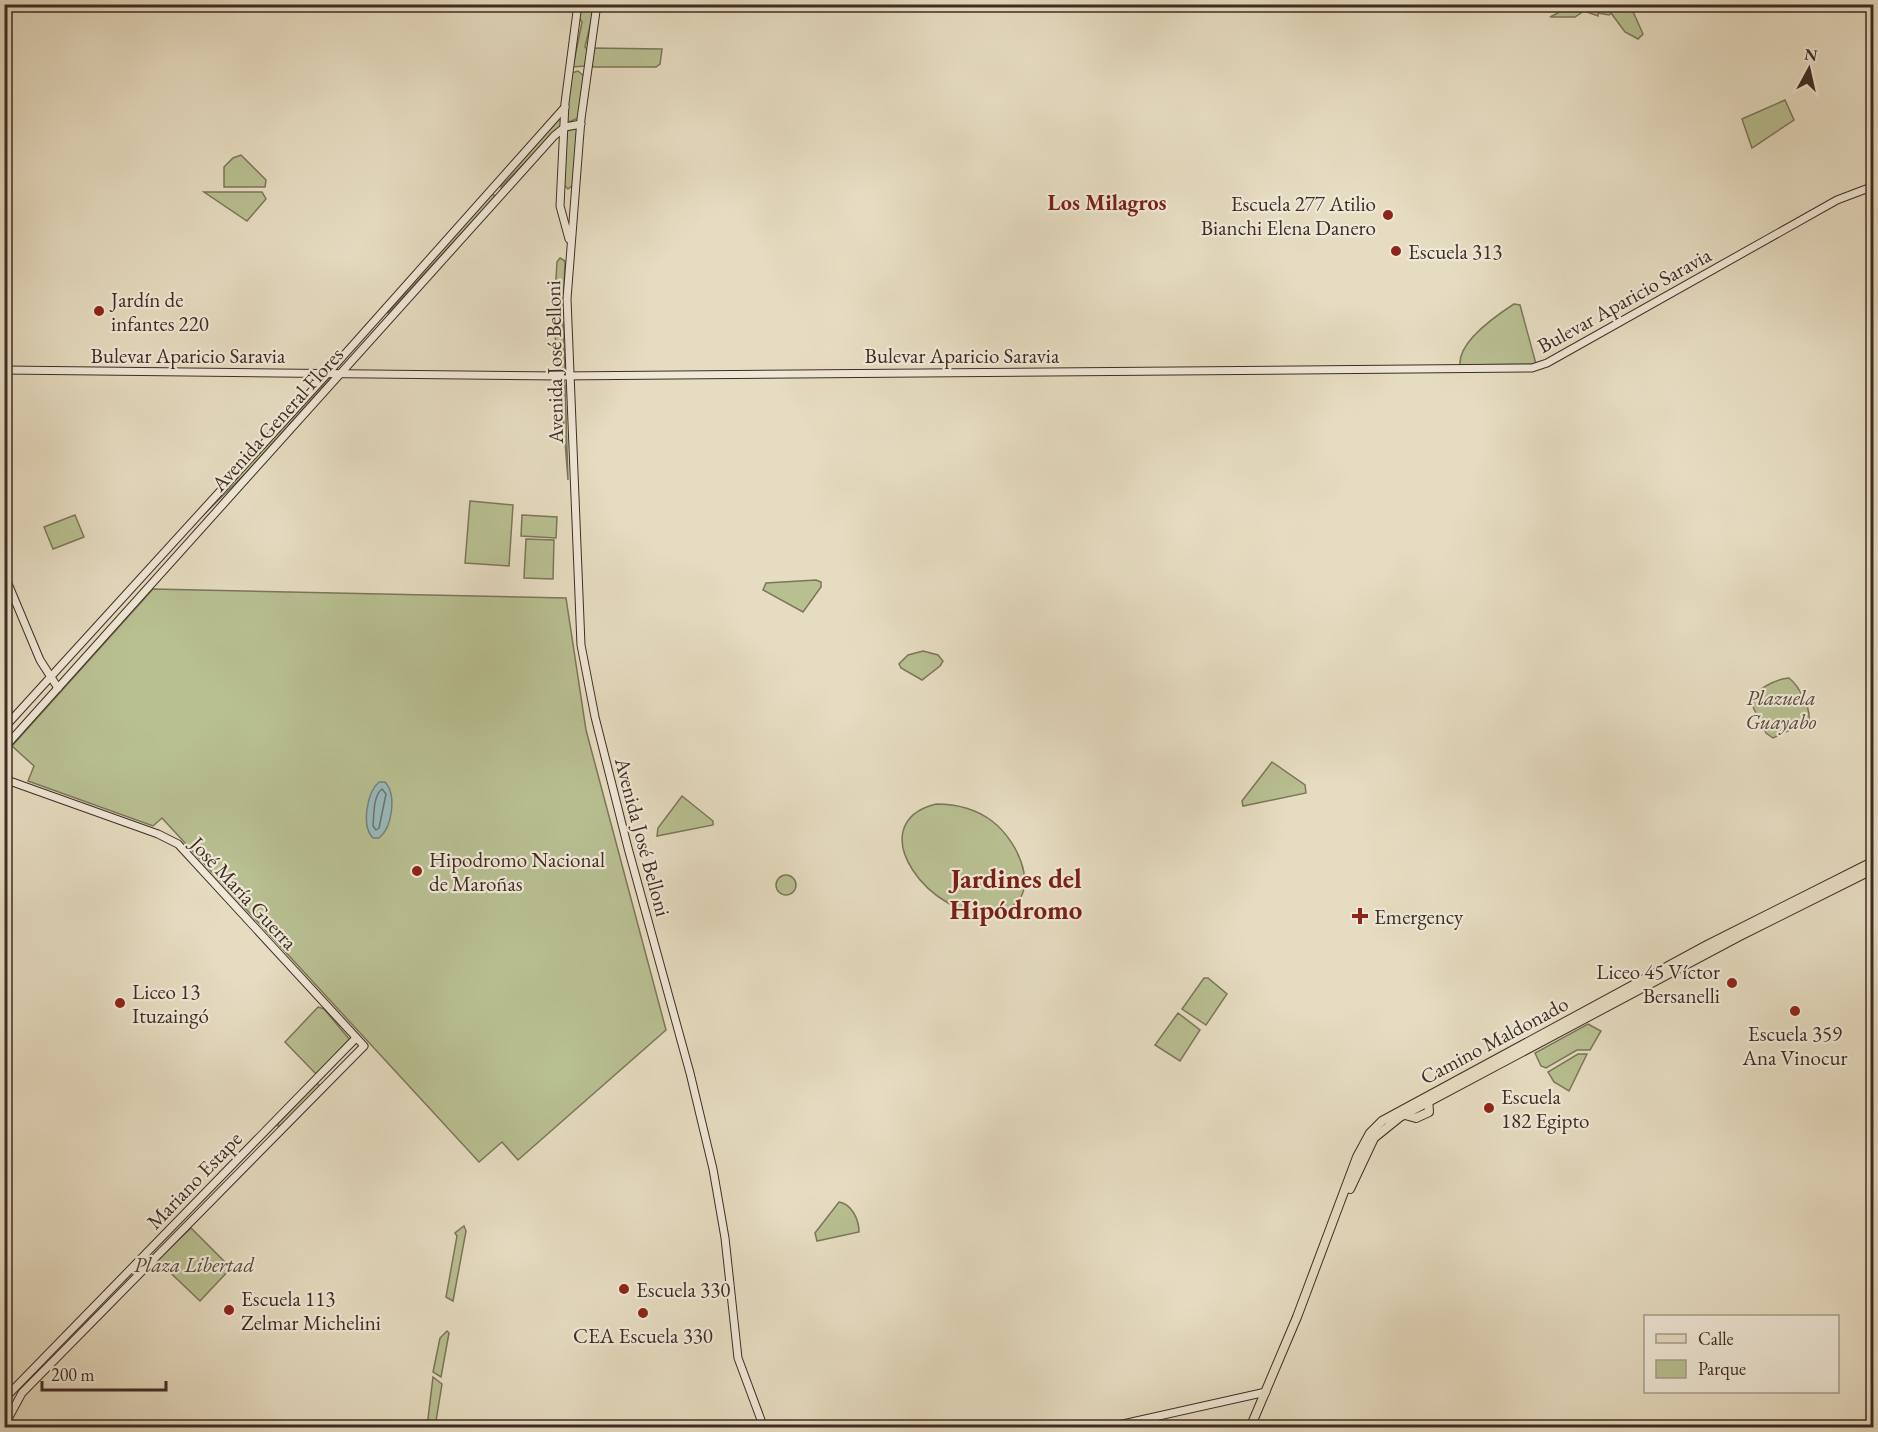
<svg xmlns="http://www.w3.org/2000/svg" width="1878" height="1432" font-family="'EB Garamond',serif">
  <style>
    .green { fill: #b8bf91; stroke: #7c765a; stroke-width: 1.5 }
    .water { fill: #99babb; stroke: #75817f; stroke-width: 1.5 }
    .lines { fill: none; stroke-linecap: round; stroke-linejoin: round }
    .shore { stroke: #6c7370; stroke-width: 1.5 }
    .secondary-casing { stroke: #3f2c24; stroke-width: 9 }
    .primary-casing { stroke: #3f2c24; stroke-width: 10 }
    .secondary { stroke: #efe8d7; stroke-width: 7 }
    .primary { stroke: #e6dcc1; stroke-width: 8 }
    .poi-dot { fill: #8f2418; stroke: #efe8d7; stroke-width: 2 }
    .labels { text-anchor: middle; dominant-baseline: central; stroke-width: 4.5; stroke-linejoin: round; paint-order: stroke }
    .poi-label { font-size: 21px; fill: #3f2c24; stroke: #efe8d7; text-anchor: start }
    .street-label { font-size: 21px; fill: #3f2c24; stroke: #efe8d7 }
    .park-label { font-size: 21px; font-style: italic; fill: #57493a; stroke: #efe8d7 }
    .neighbourhood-label { font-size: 22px; font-weight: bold; fill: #7a1f14; stroke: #efe8d7 }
    .district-label { font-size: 27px; font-weight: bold; fill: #7a1f14; stroke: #efe8d7 }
  </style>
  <rect width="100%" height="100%" fill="#e6dcc1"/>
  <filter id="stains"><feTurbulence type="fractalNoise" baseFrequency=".00333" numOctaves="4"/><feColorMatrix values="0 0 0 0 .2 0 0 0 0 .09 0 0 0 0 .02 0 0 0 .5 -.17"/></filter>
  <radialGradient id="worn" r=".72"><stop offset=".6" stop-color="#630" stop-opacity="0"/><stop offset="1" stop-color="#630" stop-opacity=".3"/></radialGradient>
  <!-- green -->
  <g class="green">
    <path d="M581,5H595L585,47L588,50L585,66L573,67L582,22L579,18Z"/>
    <path d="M1560,5H1630L1643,34L1638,39L1625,32L1611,13L1609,15L1598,13V16L1584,11L1575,17H1550L1558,13Z"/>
    <path d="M591,48L662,49L660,64L656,67H594L591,66Z"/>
    <path d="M578,71L584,76L578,118L569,122L566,119L571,73Z"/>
    <path d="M1785,100L1794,120L1752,148L1742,119Z"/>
    <path d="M561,117L562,125L501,187V184Z"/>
    <path d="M577,128L573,185L568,189L564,185L567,131Z"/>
    <path d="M241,155L266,180L265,187H224V167L233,158Z"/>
    <path d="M204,192H262L266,199L247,221Z"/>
    <path d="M491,194L494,195V198L388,313L387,311Z"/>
    <path d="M560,258L565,261L563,312L559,315L554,310L557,262Z"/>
    <path d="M1514,304L1520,305L1536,364L1460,365C1458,342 1497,315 1514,304Z"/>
    <path d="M557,319L563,320L565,373L558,370L554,322Z"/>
    <path d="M329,376L330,379L246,473L185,533Z"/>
    <path d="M560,378H564L565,384L568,480Z"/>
    <path d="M470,501L513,505L509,566L465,563Z"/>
    <path d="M75,515L84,537L53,549L44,527Z"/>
    <path d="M522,515L557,517L556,538L521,536Z"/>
    <path d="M526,539L554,540L553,579L524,578Z"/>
    <path d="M816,580L821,582V587L803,612L763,590L766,583Z"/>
    <path d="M153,589L566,598L586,730L666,1030L518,1160L502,1142L479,1162L162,818L153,826L28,781L34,766L12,746Z"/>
    <path d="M923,651L938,655L943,661L940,666L922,680L901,668L899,664L908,655Z"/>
    <path d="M1789,678C1799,686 1811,708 1809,721L1773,738L1766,733L1751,703C1753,690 1776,679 1789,678Z"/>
    <path d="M1272,762L1305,785L1306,793L1243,806L1242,801Z"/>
    <path d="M682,796L713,821V825L657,836L658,828Z"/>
    <path d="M936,804C955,804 976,809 992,821C1020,842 1048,904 994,913C933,923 857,824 936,804Z"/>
    <circle cx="786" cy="885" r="10"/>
    <path d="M1204,978H1208L1227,994L1206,1025L1182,1009Z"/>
    <path d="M318,1007L324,1009L350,1040L316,1074L285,1042Z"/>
    <path d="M1178,1013L1200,1030L1180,1061L1155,1045Z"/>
    <path d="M1588,1024L1601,1031L1590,1050H1577L1546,1068L1541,1066L1535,1053Z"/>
    <path d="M1578,1054H1587L1569,1091L1554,1082L1548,1072Z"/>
    <path d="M317,1083L320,1086L281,1126H278V1122Z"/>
    <path d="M839,1202C852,1204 859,1220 859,1232L817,1241L815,1233Z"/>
    <path d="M464,1226L466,1231L453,1301L446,1297L457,1236L455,1233Z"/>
    <path d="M191,1228L231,1268L200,1301L157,1260Z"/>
    <path d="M447,1331L449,1333L441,1377L433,1372L440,1338Z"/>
    <path d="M433,1377L442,1384L435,1427H427Z"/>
  </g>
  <!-- water -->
  <path class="water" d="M379,782H385C397,795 392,828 379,838H373C361,826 367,792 379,782Z"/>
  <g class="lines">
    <!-- shore -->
    <path class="shore" d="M382,789L386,794L379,828L376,830L373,826C374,815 373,796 382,789Z"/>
    <!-- secondary casing -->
    <g class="secondary-casing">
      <g id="secondary">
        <path d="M597,4L581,119L567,299L581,645L595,717L628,848L690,1073L713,1169L725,1238L738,1358L764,1428"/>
        <path d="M569,239L560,206L565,103L578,4"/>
        <path d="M4,370L558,376L1532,368L1547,363L1837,200L1874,186"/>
        <path d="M4,574L40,660L58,688"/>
        <path d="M4,728L328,373L565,107"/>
        <path d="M4,748L554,136L565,127L581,124"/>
        <path d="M4,779L158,834L178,844L364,1046L22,1393L4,1426"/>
        <path d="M4,1399L356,1038"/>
        <path d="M1105,1428L1266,1392"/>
      </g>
    </g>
    <!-- primary casing -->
    <g class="primary-casing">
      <g id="primary">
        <path d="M1405,1115L1416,1118L1429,1112L1428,1098"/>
        <path d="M1350,1189L1374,1138L1400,1117L1738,937L1874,869"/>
        <path d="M1250,1428L1297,1317L1357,1157L1370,1133L1382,1121L1707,945L1874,861"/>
      </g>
    </g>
    <!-- secondary -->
    <use href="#secondary" class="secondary"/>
    <!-- primary -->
    <use href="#primary" class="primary"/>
  </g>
  <!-- markers -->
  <g class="poi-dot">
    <circle cx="1388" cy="215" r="6"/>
    <circle cx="1396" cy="251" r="6"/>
    <circle cx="99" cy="311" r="6"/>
    <circle cx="417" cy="871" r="6"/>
    <path d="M1357 907h6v6h6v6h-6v6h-6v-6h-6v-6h6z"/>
    <circle cx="1732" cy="983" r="6"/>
    <circle cx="120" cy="1003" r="6"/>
    <circle cx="1795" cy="1011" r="6"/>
    <circle cx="1489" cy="1108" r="6"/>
    <circle cx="624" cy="1289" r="6"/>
    <circle cx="229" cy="1310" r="6"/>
    <circle cx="643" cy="1313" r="6"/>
  </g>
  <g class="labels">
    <!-- poi labels -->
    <g class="poi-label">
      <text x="1376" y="203" text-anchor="end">Escuela 277 Atilio<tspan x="1376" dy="24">Bianchi Elena Danero</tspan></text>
      <text x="1408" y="251">Escuela 313</text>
      <text x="111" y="299">Jardín de<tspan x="111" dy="24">infantes 220</tspan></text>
      <text x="429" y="859">Hipodromo Nacional<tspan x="429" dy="24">de Maroñas</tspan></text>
      <text x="1374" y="916">Emergency</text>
      <text x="1720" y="971" text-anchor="end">Liceo 45 Víctor<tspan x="1720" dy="24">Bersanelli</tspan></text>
      <text x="132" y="991">Liceo 13<tspan x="132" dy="24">Ituzaingó</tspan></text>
      <text x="1795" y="1033" text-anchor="middle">Escuela 359<tspan x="1795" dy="24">Ana Vinocur</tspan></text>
      <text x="1501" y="1096">Escuela<tspan x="1501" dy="24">182 Egipto</tspan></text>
      <text x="636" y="1289">Escuela 330</text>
      <text x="241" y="1298">Escuela 113<tspan x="241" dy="24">Zelmar Michelini</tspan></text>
      <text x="643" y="1335" text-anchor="middle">CEA Escuela 330</text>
    </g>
    <!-- street labels -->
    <g class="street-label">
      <text transform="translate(1624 300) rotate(-29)">Bulevar Aparicio Saravia</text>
      <text x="188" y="355">Bulevar Aparicio Saravia</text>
      <text x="962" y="355">Bulevar Aparicio Saravia</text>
      <text transform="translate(554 362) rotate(-91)">Avenida José Belloni</text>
      <text transform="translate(277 419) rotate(-48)">Avenida General Flores</text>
      <text transform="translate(643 837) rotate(75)">Avenida José Belloni</text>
      <text transform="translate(244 893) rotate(47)">José María Guerra</text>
      <text transform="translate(1494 1040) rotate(-28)">Camino Maldonado</text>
      <text transform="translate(194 1180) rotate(-46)">Mariano Estape</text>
    </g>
    <!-- park labels -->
    <g class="park-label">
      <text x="1781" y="697">Plazuela<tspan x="1781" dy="24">Guayabo</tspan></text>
      <text x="194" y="1264">Plaza Libertad</text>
    </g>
    <!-- neighbourhood labels -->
    <g class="neighbourhood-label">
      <text x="1107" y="202">Los Milagros</text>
    </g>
    <!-- district labels -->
    <g class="district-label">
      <text x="1016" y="878">Jardines del<tspan x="1016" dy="31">Hipódromo</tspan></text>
    </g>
  </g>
  <!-- margin -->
  <rect width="1878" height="1432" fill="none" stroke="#e6dcc1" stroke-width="24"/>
  <rect x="6" y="6" width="1866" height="1420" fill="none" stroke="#3f2c24" stroke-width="3"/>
  <rect x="12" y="12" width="1854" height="1408" fill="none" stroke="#3f2c24" stroke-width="1.5"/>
  <!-- legend -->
  <rect x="1644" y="1315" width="195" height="78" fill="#efe8d7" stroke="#a99d8f" stroke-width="1.5"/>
  <rect x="1656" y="1334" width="30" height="9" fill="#e6dcc1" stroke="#a99d8f" stroke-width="1.5"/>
  <text x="1698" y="1345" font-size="18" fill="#3f2c24">Calle</text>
  <rect x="1656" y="1360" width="30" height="18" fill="#b8bf91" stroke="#a99d8f" stroke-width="1.5"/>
  <text x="1698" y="1375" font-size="18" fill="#3f2c24">Parque</text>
  <!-- north arrow -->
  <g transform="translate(1809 69) rotate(8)" stroke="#efe8d7" stroke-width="4.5" paint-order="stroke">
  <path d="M0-4.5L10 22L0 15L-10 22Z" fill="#3f2c24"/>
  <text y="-9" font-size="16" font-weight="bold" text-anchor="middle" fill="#3f2c24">N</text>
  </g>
  <!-- scale -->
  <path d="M42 1381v9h124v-9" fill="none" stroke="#3f2c24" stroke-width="3"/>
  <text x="51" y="1381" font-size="18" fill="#3f2c24" stroke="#efe8d7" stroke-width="4.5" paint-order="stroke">200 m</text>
  <rect width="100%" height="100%" filter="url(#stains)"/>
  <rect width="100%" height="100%" fill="url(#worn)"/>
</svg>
